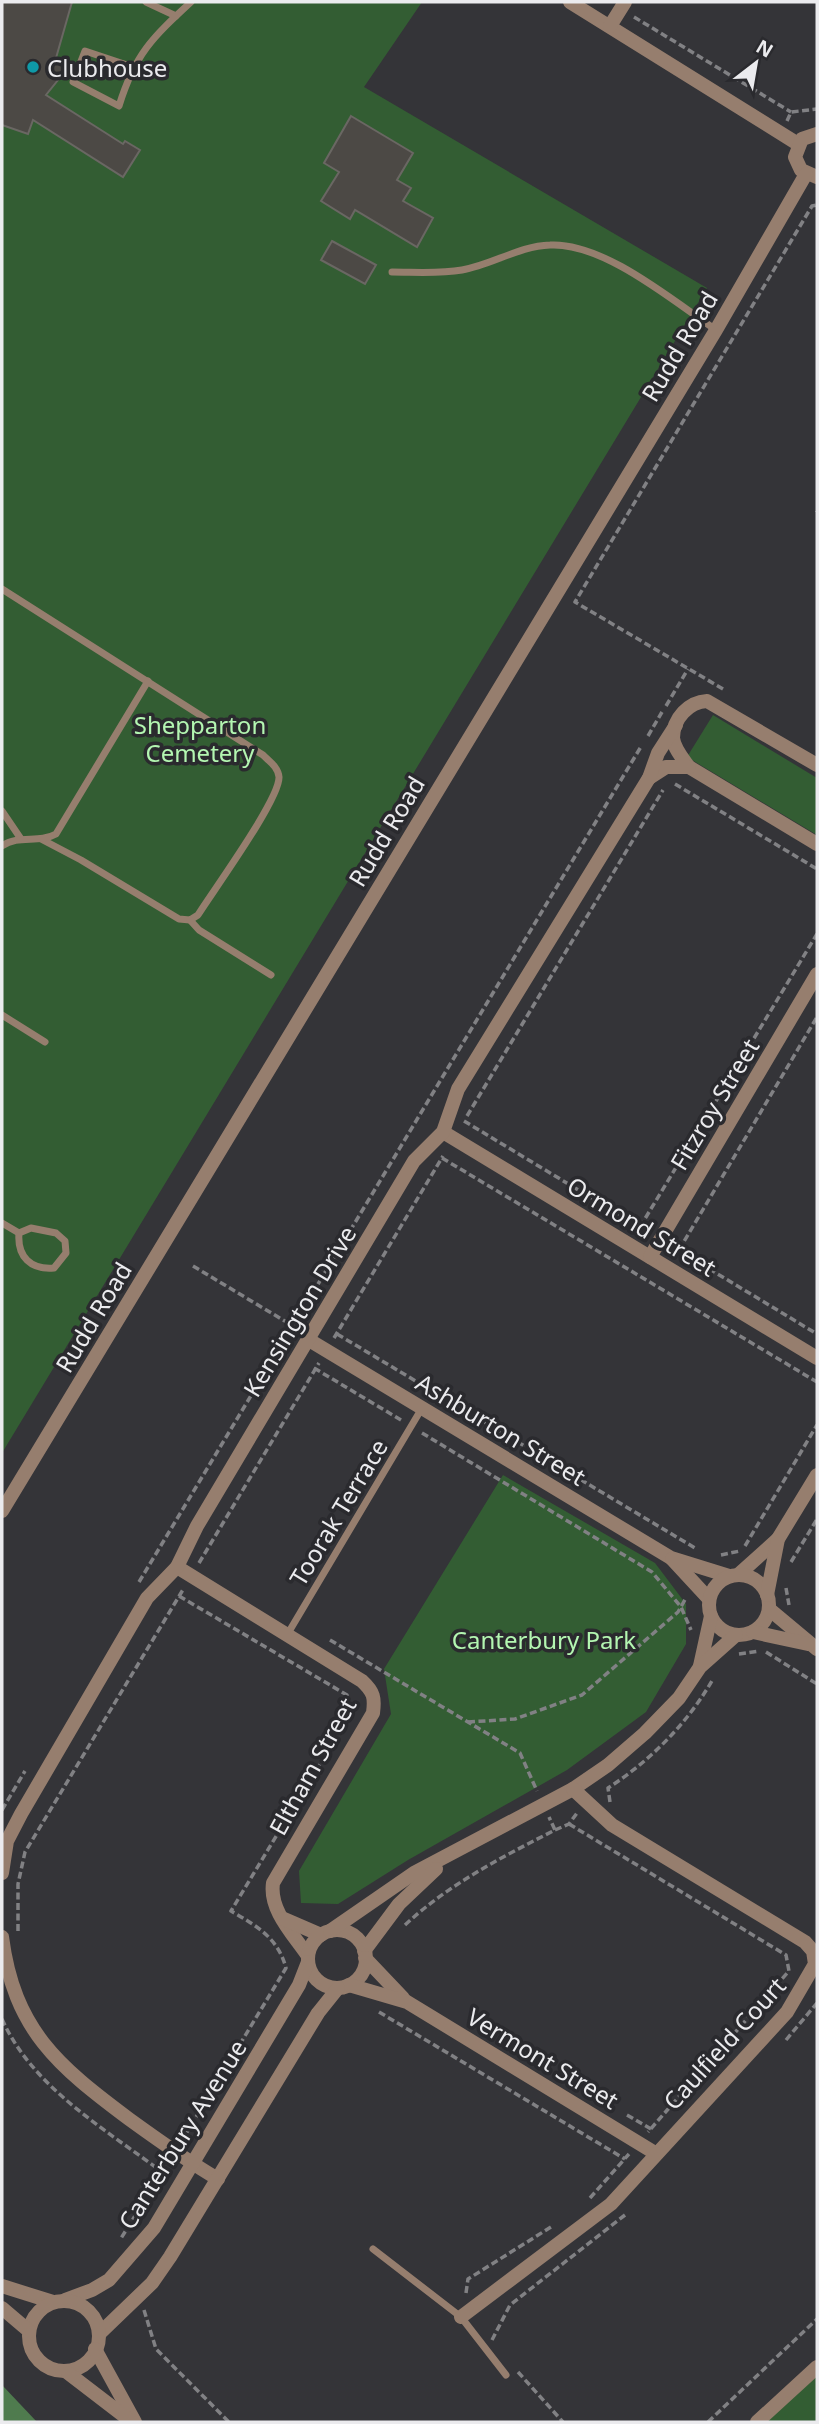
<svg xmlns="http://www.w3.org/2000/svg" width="819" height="2424" font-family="'Noto Sans',sans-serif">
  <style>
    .green { fill: #335d33 }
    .forest { fill: #4f7b4e }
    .building { fill: #4c4945; stroke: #6a6763; stroke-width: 2 }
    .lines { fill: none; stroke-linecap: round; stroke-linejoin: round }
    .path { stroke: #818184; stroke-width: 3.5; stroke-dasharray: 7 3.5; stroke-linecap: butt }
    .service { stroke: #967e6e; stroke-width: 7 }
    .minor { stroke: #967e6e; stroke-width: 14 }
    .tertiary { stroke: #967e6e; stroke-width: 14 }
    .culture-dot { fill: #0f9aa8; stroke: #2a2a2e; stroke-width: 2.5 }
    .labels { text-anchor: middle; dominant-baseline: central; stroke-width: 7; stroke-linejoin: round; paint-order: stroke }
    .poi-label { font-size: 24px; fill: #ebebee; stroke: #2a2a2e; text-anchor: start }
    .street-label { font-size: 24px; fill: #ebebee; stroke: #2a2a2e }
    .park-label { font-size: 24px; fill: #b3f6b1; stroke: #2a2a2e }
  </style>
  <rect width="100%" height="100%" fill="#343438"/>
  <!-- green -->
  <g class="green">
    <path d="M2,2H422L364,87L707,288L2,1453Z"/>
    <path d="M713,715L817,778V835L687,757Z"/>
    <path d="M503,1475L655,1563L686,1604V1644L646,1712L567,1770L408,1860L338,1904L301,1903L299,1871L391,1714L384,1669Z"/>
    <path d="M817,2372V2422H763Z"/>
  </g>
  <!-- forest -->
  <path class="forest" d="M2,2385L37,2422H2Z"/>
  <!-- building -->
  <g class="building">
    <path d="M2,2H72L56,58L67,61L62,75L46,95L123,144L125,141L140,150L123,177L33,120L28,134L2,125Z"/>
    <path d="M351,116L413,153L397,180L411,188L403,201L433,218L417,247L355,210L350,219L321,201L339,172L324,163Z"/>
    <path d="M332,241L376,265L365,284L321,260Z"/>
  </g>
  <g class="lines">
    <!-- path -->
    <g class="path">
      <path d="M634,17L791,112"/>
      <path d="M787,121L791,112L817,109"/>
      <path d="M817,511V512"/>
      <path d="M723,689L575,602L812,206L817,205"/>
      <path d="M666,706L688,669"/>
      <path d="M648,736L662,712"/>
      <path d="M675,784L817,869"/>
      <path d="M467,1116L663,790"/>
      <path d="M464,1121L648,1232"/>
      <path d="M442,1158L817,1382"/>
      <path d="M640,1227L817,934"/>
      <path d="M673,1247L817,1334"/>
      <path d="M679,1250L817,1017"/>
      <path d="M193,1266L293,1326"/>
      <path d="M337,1334L695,1548"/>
      <path d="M334,1338L443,1156"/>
      <path d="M314,1368L401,1420"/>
      <path d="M422,1433L652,1572L681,1607L691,1630"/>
      <path d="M745,1546L817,1425"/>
      <path d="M721,1555L740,1551"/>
      <path d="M791,1562L817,1519"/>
      <path d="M199,1563L319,1363"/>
      <path d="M139,1582L642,745"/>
      <path d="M786,1588L789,1605"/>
      <path d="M179,1596L347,1695L350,1714L231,1911C257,1926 278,1938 286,1968L184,2137L182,2136"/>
      <path d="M330,1640L520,1753L537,1791"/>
      <path d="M766,1652L817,1684"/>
      <path d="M739,1654L759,1651"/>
      <path d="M468,1722L515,1719L582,1695L678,1612L686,1598"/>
      <path d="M610,1802L608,1788C650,1761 688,1723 713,1679"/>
      <path d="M2,1810L25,1771"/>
      <path d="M569,1824L786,1955L789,1971L648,2132"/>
      <path d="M555,1830L569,1824L577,1813"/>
      <path d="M405,1925C449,1884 502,1857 555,1830L549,1817"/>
      <path d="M18,1931V1884L25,1852L184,1588"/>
      <path d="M379,2012L625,2159"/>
      <path d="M2,2019C32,2087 105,2129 162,2172L120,2240"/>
      <path d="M786,2040L817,2003"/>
      <path d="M627,2115L651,2129"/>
      <path d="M590,2198L629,2154"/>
      <path d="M466,2293L468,2279L551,2227"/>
      <path d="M144,2310L156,2349L229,2422"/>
      <path d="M492,2340L510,2305L625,2215"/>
      <path d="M518,2372L563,2422"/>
      <path d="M708,2422L817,2319"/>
    </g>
    <!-- service -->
    <g class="service">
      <path d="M146,2L176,16"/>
      <path d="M133,67L85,51L73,82L119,106C135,54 152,38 191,2"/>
      <path d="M392,272C415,272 439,274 462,270C492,265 519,246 550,245C603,242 673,301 716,330"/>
      <path d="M2,589L263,755C270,762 278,767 279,777C280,799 213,891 198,915L190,920L179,919L81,860L41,839"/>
      <path d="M2,811L21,839"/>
      <path d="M2,846C19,834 38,844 56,834L148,681"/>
      <path d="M190,920L199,930L271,975"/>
      <path d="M2,1015L45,1042"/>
      <path d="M2,1223L19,1233"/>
      <path d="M31,1228L56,1233L65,1241L66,1253L54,1268C31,1270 17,1257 19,1233Z"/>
      <path d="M287,1635L422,1408"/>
      <path d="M373,2249L461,2317L506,2375"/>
    </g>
    <!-- minor -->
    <g class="minor">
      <path d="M570,2L798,144"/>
      <path d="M610,26L625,2"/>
      <path d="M817,765L707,701C689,702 673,718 673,738C674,749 683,759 689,767L817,844"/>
      <path d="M649,778L666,767H689"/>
      <path d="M443,1132L817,1358"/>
      <path d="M650,1257L817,974"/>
      <path d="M309,1340L671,1558L729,1576"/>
      <path d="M672,1559L709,1599"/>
      <path d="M177,1567L362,1681C374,1692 375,1698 373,1713L273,1883C269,1910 293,1934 308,1956"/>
      <path d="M738,1575L778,1539"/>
      <circle cx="739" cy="1605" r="30"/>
      <path d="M767,1595L778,1539L817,1475"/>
      <path d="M769,1609L817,1649"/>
      <path d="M753,1632L808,1644"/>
      <path d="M700,1666L711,1616"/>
      <path d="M2,1873L7,1841L21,1814L147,1598L177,1567L197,1526L414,1161L443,1132L458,1089L649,778L658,753L676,725"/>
      <path d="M284,1919L321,1935"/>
      <circle cx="337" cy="1959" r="29"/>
      <path d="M330,1931L414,1873L573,1789L608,1765L645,1733L679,1698L700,1667L736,1635"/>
      <path d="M2,1937C14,2030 58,2066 129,2119C158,2140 187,2161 218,2179"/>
      <path d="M364,1951L399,1904L436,1869"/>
      <path d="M365,1958L403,1998"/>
      <path d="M349,1985L407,2002L655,2153"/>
      <path d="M65,2300L92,2290L109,2280L154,2228L299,1985L308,1962"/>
      <path d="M461,2317L611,2204L787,2012L815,1964L813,1951L805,1942L612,1825L573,1789"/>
      <path d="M99,2334L152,2283L170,2257L318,2013L338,1988"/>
      <path d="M757,2422L817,2367"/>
    </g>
    <!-- tertiary -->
    <g class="tertiary">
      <path d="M817,134L802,139L795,157L801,170L817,177"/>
      <path d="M2,1511L716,330L806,174"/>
      <path d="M2,2286L53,2302"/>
      <circle cx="64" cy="2336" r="35"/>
      <path d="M2,2308L29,2331"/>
      <path d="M95,2349L135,2422"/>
      <path d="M68,2373L128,2419"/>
    </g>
  </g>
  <!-- markers -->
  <circle class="culture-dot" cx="33" cy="67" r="7"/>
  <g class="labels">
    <!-- poi labels -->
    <g class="poi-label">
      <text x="47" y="67">Clubhouse</text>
    </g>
    <!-- street labels -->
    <g class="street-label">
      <text transform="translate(679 346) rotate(-59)">Rudd Road</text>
      <text transform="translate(386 831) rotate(-59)">Rudd Road</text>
      <text transform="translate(714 1104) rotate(-59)">Fitzroy Street</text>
      <text transform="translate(642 1226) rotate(31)">Ormond Street</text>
      <text transform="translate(299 1311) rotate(-59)">Kensington Drive</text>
      <text transform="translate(93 1317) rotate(-59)">Rudd Road</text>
      <text transform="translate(501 1429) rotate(31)">Ashburton Street</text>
      <text transform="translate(338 1512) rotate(-59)">Toorak Terrace</text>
      <text transform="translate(312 1766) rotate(-61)">Eltham Street</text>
      <text transform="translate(724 2043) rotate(-48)">Caulfield Court</text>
      <text transform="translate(543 2058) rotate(31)">Vermont Street</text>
      <text transform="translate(182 2134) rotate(-58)">Canterbury Avenue</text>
    </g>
    <!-- park labels -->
    <g class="park-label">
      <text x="200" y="724">Shepparton<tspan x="200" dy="28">Cemetery</tspan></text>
      <text x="544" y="1639">Canterbury Park</text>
    </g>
  </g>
  <!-- border -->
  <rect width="819" height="2424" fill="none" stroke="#ebebee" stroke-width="7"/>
  <!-- north arrow -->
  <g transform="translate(756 63) rotate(31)" stroke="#2a2a2e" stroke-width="5" paint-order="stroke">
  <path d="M0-5L12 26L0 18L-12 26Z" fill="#ebebee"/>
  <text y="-10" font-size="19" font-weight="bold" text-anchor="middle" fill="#ebebee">N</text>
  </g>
</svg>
